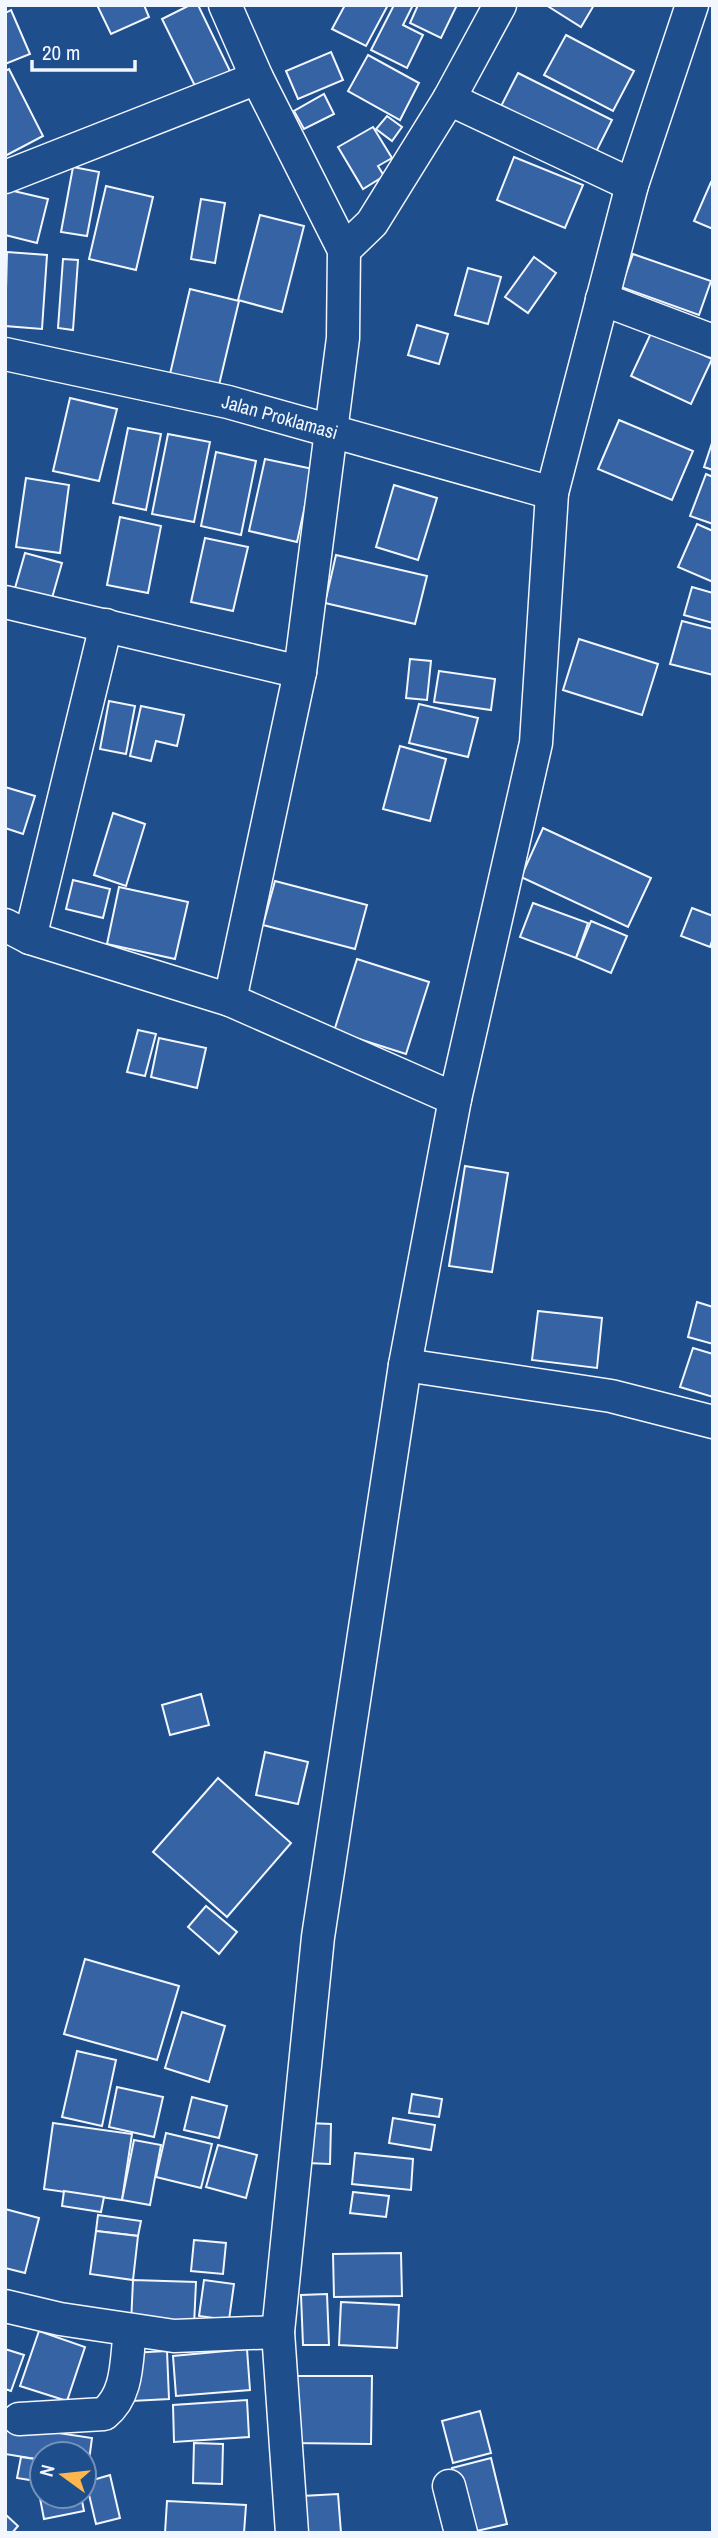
<svg xmlns="http://www.w3.org/2000/svg" width="718" height="2538" font-family="'Archivo Narrow',sans-serif">
  <style>
    .building { fill: #3563a3; stroke: #f2f6ff; stroke-width: 2 }
    .lines { fill: none; stroke-linecap: round; stroke-linejoin: round }
    .minor-casing { stroke: #f2f6ff; stroke-width: 35 }
    .minor { stroke: #1f4e8c; stroke-width: 32 }
    .labels { text-anchor: middle; dominant-baseline: central; stroke-width: 5; stroke-linejoin: round; paint-order: stroke }
    .street-label { font-size: 19px; fill: #f2f6ff; stroke: #1f4e8c }
  </style>
  <rect width="100%" height="100%" fill="#1f4e8c"/>
  <!-- building -->
  <g class="building">
    <path d="M97,5H144L149,17L111,34Z"/>
    <path d="M190,5H198L230,71L196,88L162,19Z"/>
    <path d="M345,5H388L366,46L332,29Z"/>
    <path d="M394,5H413L403,25L423,35L407,68L371,50Z"/>
    <path d="M418,5H457L441,38L410,23Z"/>
    <path d="M546,5H594L581,27Z"/>
    <path d="M11,10L30,54L5,64V13Z"/>
    <path d="M566,35L634,71L613,111L544,75Z"/>
    <path d="M331,52L343,80L298,99L286,71Z"/>
    <path d="M368,55L419,83L400,120L348,91Z"/>
    <path d="M9,69L43,136L5,156V71Z"/>
    <path d="M518,73L612,120L591,162L497,114Z"/>
    <path d="M324,94L334,114L304,129L294,111Z"/>
    <path d="M387,116L402,127L392,141L376,129Z"/>
    <path d="M373,127L392,158L378,166L384,176L363,189L338,147Z"/>
    <path d="M514,157L583,185L565,228L497,200Z"/>
    <path d="M73,167L99,172L87,236L61,232Z"/>
    <path d="M711,182L713,183V229L694,221Z"/>
    <path d="M106,186L153,197L136,270L89,259Z"/>
    <path d="M5,189L48,199L37,243L5,235Z"/>
    <path d="M201,199L225,203L215,263L191,259Z"/>
    <path d="M260,215L304,226L282,312L238,300Z"/>
    <path d="M7,252L47,255L42,329L5,326Z"/>
    <path d="M633,254L711,281L699,315L621,287Z"/>
    <path d="M534,257L556,273L528,313L505,297Z"/>
    <path d="M63,259L78,260L73,330L58,328Z"/>
    <path d="M468,268L501,277L488,324L455,315Z"/>
    <path d="M190,289L239,301L219,385L170,374Z"/>
    <path d="M417,325L448,334L439,364L408,355Z"/>
    <path d="M652,331L712,359L691,404L631,376Z"/>
    <path d="M70,398L117,409L99,481L53,471Z"/>
    <path d="M619,420L693,451L672,500L598,469Z"/>
    <path d="M128,428L161,434L146,510L113,503Z"/>
    <path d="M168,434L210,442L194,522L152,514Z"/>
    <path d="M713,440V470L704,467Z"/>
    <path d="M216,452L256,461L241,535L201,526Z"/>
    <path d="M265,459L313,469L297,542L249,531Z"/>
    <path d="M706,474L713,477V524L690,516Z"/>
    <path d="M26,478L69,485L60,553L16,547Z"/>
    <path d="M394,485L437,498L418,560L376,547Z"/>
    <path d="M120,517L161,526L148,593L107,585Z"/>
    <path d="M697,524L713,531V582L678,567Z"/>
    <path d="M205,538L248,547L233,611L191,602Z"/>
    <path d="M25,553L62,563L50,605L13,595Z"/>
    <path d="M336,555L427,576L415,624L325,603Z"/>
    <path d="M692,587L713,593V623L684,615Z"/>
    <path d="M682,621L713,629V675L670,664Z"/>
    <path d="M579,639L658,664L642,715L563,690Z"/>
    <path d="M410,659L431,661L427,700L406,698Z"/>
    <path d="M439,671L495,679L491,710L434,702Z"/>
    <path d="M109,701L135,706L126,754L100,749Z"/>
    <path d="M419,704L478,718L468,757L409,743Z"/>
    <path d="M141,706L184,715L177,746L156,741L151,761L130,756Z"/>
    <path d="M400,746L446,759L430,821L383,809Z"/>
    <path d="M5,787L35,796L23,834L5,828Z"/>
    <path d="M113,813L145,824L126,886L94,875Z"/>
    <path d="M543,828L651,878L628,927L521,877Z"/>
    <path d="M73,880L110,889L103,918L66,909Z"/>
    <path d="M275,881L367,905L355,949L263,925Z"/>
    <path d="M119,887L188,902L175,959L107,944Z"/>
    <path d="M533,903L588,923L576,958L520,937Z"/>
    <path d="M692,908L713,916V938L710,947L681,936Z"/>
    <path d="M591,921L627,936L611,973L576,958Z"/>
    <path d="M357,959L429,982L406,1054L334,1031Z"/>
    <path d="M138,1030L156,1034L145,1076L127,1072Z"/>
    <path d="M159,1038L206,1048L197,1088L151,1077Z"/>
    <path d="M465,1166L508,1173L492,1272L449,1266Z"/>
    <path d="M697,1302L713,1307V1344L688,1337Z"/>
    <path d="M538,1311L602,1318L597,1368L532,1360Z"/>
    <path d="M693,1348L713,1354V1397L680,1387Z"/>
    <path d="M201,1694L209,1725L170,1735L162,1705Z"/>
    <path d="M265,1752L308,1762L298,1804L256,1795Z"/>
    <path d="M218,1778L291,1843L227,1917L153,1852Z"/>
    <path d="M206,1906L237,1932L219,1954L188,1927Z"/>
    <path d="M85,1959L179,1986L157,2060L64,2034Z"/>
    <path d="M182,2012L225,2026L209,2082L165,2068Z"/>
    <path d="M77,2051L116,2060L102,2126L62,2117Z"/>
    <path d="M117,2087L163,2097L154,2137L109,2127Z"/>
    <path d="M412,2094L442,2099L439,2117L409,2113Z"/>
    <path d="M192,2097L227,2106L219,2138L184,2130Z"/>
    <path d="M393,2118L435,2125L431,2150L389,2143Z"/>
    <path d="M53,2123L132,2134L122,2200L44,2189Z"/>
    <path d="M308,2123L331,2124L330,2164L307,2163Z"/>
    <path d="M166,2133L212,2144L201,2188L156,2177Z"/>
    <path d="M134,2140L161,2145L150,2205L122,2200Z"/>
    <path d="M218,2145L257,2155L246,2198L206,2187Z"/>
    <path d="M355,2153L413,2159L411,2190L352,2184Z"/>
    <path d="M64,2191L104,2197L101,2212L62,2206Z"/>
    <path d="M353,2192L389,2196L386,2217L350,2213Z"/>
    <path d="M5,2209L39,2218L25,2273L5,2268Z"/>
    <path d="M98,2215L141,2221L138,2236L96,2231Z"/>
    <path d="M96,2231L138,2236L133,2280L90,2274Z"/>
    <path d="M194,2240L226,2243L223,2274L191,2271Z"/>
    <path d="M401,2253L402,2296L334,2297L333,2254Z"/>
    <path d="M133,2280L196,2282L194,2326L131,2324Z"/>
    <path d="M204,2280L234,2284L229,2320L199,2316Z"/>
    <path d="M327,2294L329,2345H303L301,2295Z"/>
    <path d="M341,2302L399,2305L397,2348L339,2345Z"/>
    <path d="M39,2331L85,2347L67,2401L20,2386Z"/>
    <path d="M5,2349L24,2355L11,2391L5,2389Z"/>
    <path d="M247,2349L250,2390L176,2396L173,2356Z"/>
    <path d="M167,2351L169,2399L132,2401L130,2353Z"/>
    <path d="M294,2376H372L371,2444L293,2443Z"/>
    <path d="M247,2400L249,2437L174,2442L173,2405Z"/>
    <path d="M480,2411L491,2453L453,2463L442,2421Z"/>
    <path d="M5,2425L92,2438L88,2468L84,2467V2454H42V2460L5,2454Z"/>
    <path d="M194,2443L223,2444L222,2484L193,2483Z"/>
    <path d="M21,2457L42,2460V2482L17,2478Z"/>
    <path d="M491,2458L507,2524L468,2533L452,2468Z"/>
    <path d="M110,2475L120,2518L96,2524L86,2482Z"/>
    <path d="M42,2492V2496H81L84,2511L44,2519L39,2493Z"/>
    <path d="M338,2494L341,2533H304L302,2496Z"/>
    <path d="M167,2501L246,2505L244,2533H165Z"/>
    <path d="M5,2514L18,2526L12,2533H5Z"/>
  </g>
  <g class="lines">
    <!-- minor casing -->
    <g class="minor-casing">
      <g id="minor">
        <path d="M225,5L257,78L344,250L343,338L300,672L230,1000L455,1099"/>
        <path d="M449,99L632,185"/>
        <path d="M5,177L257,78"/>
        <path d="M344,250L372,223L449,99L500,5"/>
        <path d="M602,299L713,341"/>
        <path id="s1" d="M5,354L228,402L552,493"/>
        <path d="M5,602L300,672"/>
        <path d="M5,925L30,938L230,1000"/>
        <path d="M30,938L106,625"/>
        <path d="M405,1365L611,1396L713,1422"/>
        <path d="M5,2306L60,2319L174,2336L278,2332"/>
        <path d="M19,2419L104,2414C129,2394 126,2360 130,2330"/>
        <path d="M449,2486L461,2533"/>
        <path d="M292,2533L278,2332L318,1937L405,1365L455,1099L536,743L552,493L632,185L692,5"/>
      </g>
    </g>
    <!-- minor -->
    <use href="#minor" class="minor"/>
  </g>
  <g class="labels">
    <!-- street labels -->
    <g class="street-label">
      <text stroke="none"><textPath href="#s1" startOffset="282">Jalan Proklamasi</textPath></text>
    </g>
  </g>
  <!-- border -->
  <rect width="718" height="2538" fill="none" stroke="#f2f6ff" stroke-width="14"/>
  <!-- north arrow -->
  <g transform="translate(63 2475) rotate(285)"><circle r="33" fill="#1f4e8c" stroke="#7391ba" stroke-width="2"/>
  <path d="M0-5L12 26L0 18L-12 26Z" fill="#ffb74d"/>
  <text y="-10" font-size="19" font-weight="bold" text-anchor="middle" fill="#f2f6ff">N</text>
  </g>
  <!-- scale -->
  <path d="M32 60v10h103v-10" fill="none" stroke="#f2f6ff" stroke-width="3.5"/>
  <text x="42" y="60" font-size="21" fill="#f2f6ff" stroke="#1f4e8c" stroke-width="5" paint-order="stroke">20 m</text>
</svg>
